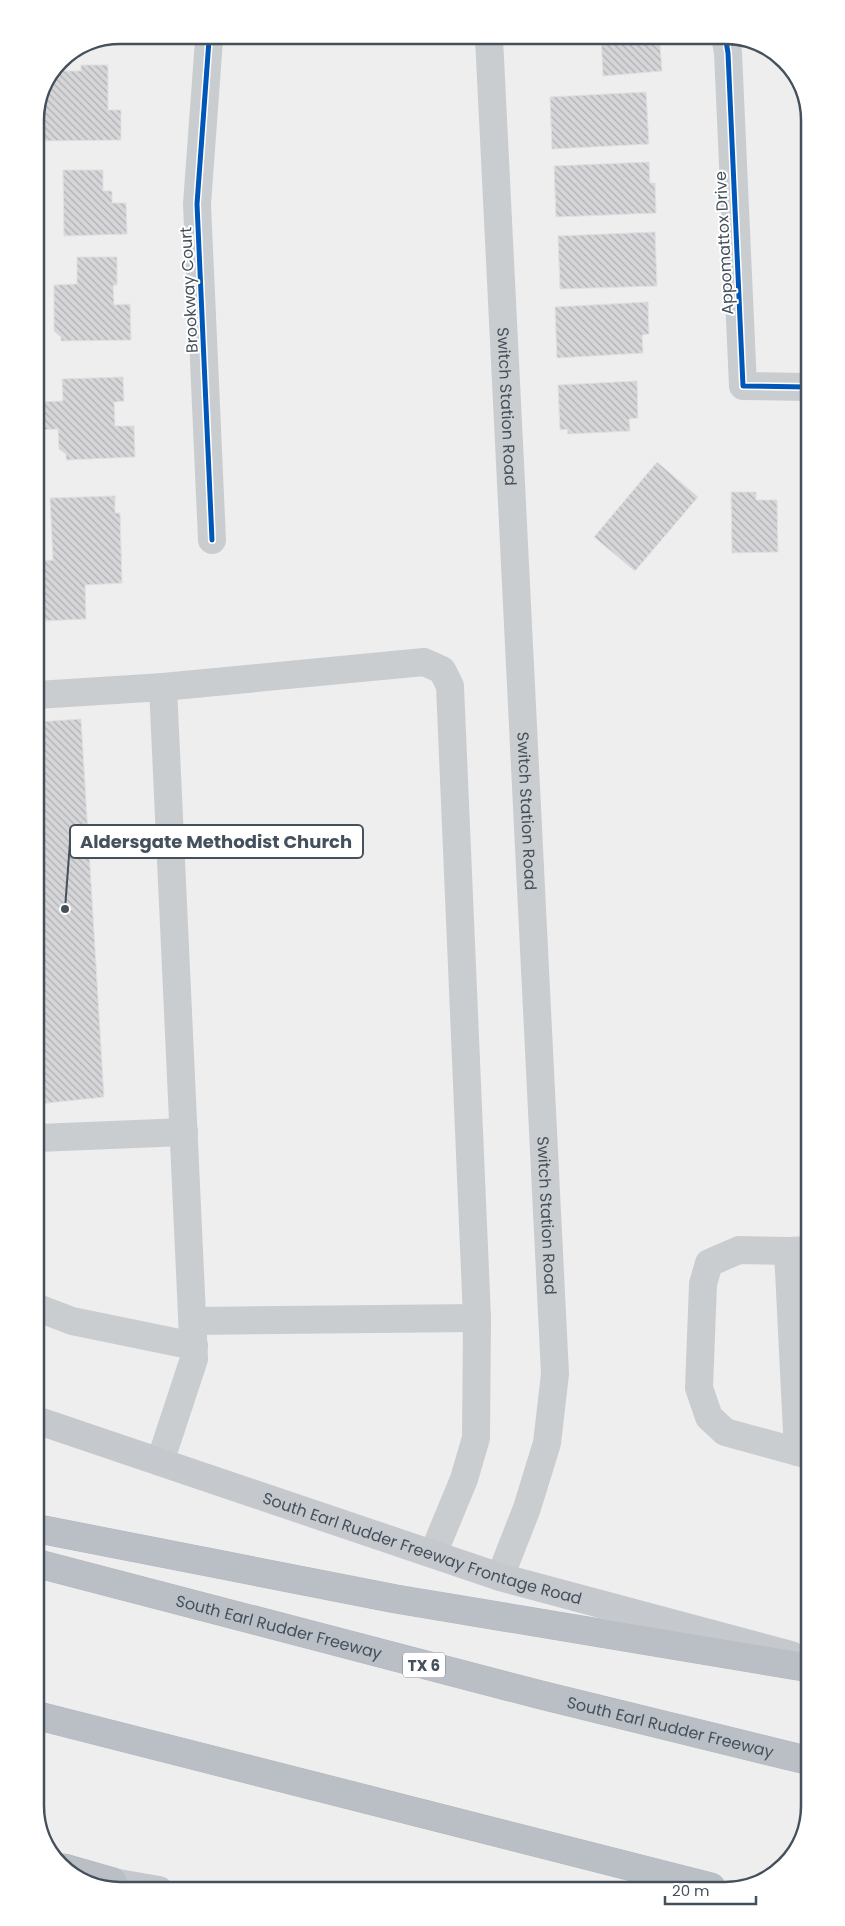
<svg xmlns="http://www.w3.org/2000/svg" width="845" height="1926" font-family="Poppins,sans-serif">
  <style>
    .building { fill: url(#building-back-hatch); stroke: #e0e0e1 }
    .lines { fill: none; stroke-linecap: round; stroke-linejoin: round }
    .highway-casing { stroke: #b2b8bf; stroke-width: 29 }
    .minor { stroke: #cacdcf; stroke-width: 28 }
    .major { stroke: #c5c9cd; stroke-width: 28 }
    .highway { stroke: #babfc5; stroke-width: 28 }
    .cycleway-casing { stroke: #fff; stroke-width: 8 }
    .cycleway { stroke: #0057b8; stroke-width: 5 }
    .labels { text-anchor: middle; dominant-baseline: central; stroke-width: 4; stroke-linejoin: round; paint-order: stroke }
    .shield { fill: #fff; stroke: #7c848d; stroke-width: 1 }
    .shield-label { font-size: 15px; font-weight: bold; fill: #44505c }
    .street-label { font-size: 16px; fill: #44505c; stroke: #fff }
    .rim { fill: none; stroke: #44505c; stroke-width: 2.5 }
    .leader { fill: none; stroke: #44505c; stroke-width: 2 }
    .callout-dot { fill: #44505c; stroke: #fff; stroke-width: 2 }
    .callout { fill: #fff; stroke: #44505c; stroke-width: 2 }
    .callout-label { font-size: 18px; text-anchor: middle; font-weight: bold; fill: #44505c }
  </style>
  <defs>
    <pattern id="building-back-hatch" width="6" height="6" patternUnits="userSpaceOnUse" patternTransform="scale(1.25)"><rect width="6" height="6" fill="#d6d6d9"/><path d="M-1 5l2 2M0 0l6 6M5-1l2 2" fill="none" stroke="#afb0b3"/></pattern>
  </defs>
  <rect width="100%" height="100%" fill="#efeeee"/>
  <!-- building -->
  <g class="building">
    <path d="M601,36H653L654,45H660L662,71L603,76Z"/>
    <path d="M81,65H108V110H121V140L42,141V99L55,71H81Z"/>
    <path d="M646,92L649,144L552,149L550,97Z"/>
    <path d="M649,162L650,183H655L656,213L556,217L554,166Z"/>
    <path d="M63,170H103V191H112V203H126L127,234L64,236Z"/>
    <path d="M655,232L657,286L560,289L558,236Z"/>
    <path d="M77,257H117V285H113L114,305L130,304L131,340L61,341V337L54,331V285L77,284Z"/>
    <path d="M648,302L649,334L642,335L643,353L557,358L555,307Z"/>
    <path d="M123,377L124,401L114,402L115,426H134L135,457L66,460V454L59,449L58,429L39,430V402L63,401L62,379Z"/>
    <path d="M637,381L638,418L629,419L630,431L568,434L567,429L560,430L558,385Z"/>
    <path d="M801,454H806L807,511H801Z"/>
    <path d="M657,462L698,497L635,571L594,537Z"/>
    <path d="M731,492H756V500H777L778,552L732,553Z"/>
    <path d="M115,496V513H120L122,583L85,585L86,619L42,621V629L36,630V606H42L41,561L53,560L50,498Z"/>
    <path d="M81,719L104,1097L38,1104L37,722Z"/>
  </g>
  <g class="lines">
    <!-- highway casing -->
    <g class="highway-casing">
      <g id="highway">
        <path d="M39,1529L396,1599L810,1668"/>
        <path id="s3" d="M39,1564L541,1695L810,1761"/>
        <path d="M39,1716L711,1887"/>
        <path d="M64,1868L113,1882"/>
      </g>
    </g>
    <!-- minor -->
    <g class="minor">
      <path d="M725,35L728,53L743,386L806,387"/>
      <path id="s1" d="M489,38L555,1374L547,1443L527,1508L500,1577"/>
      <path d="M209,40L197,204L212,540"/>
      <path d="M163,687L424,662L442,670L450,686L477,1318L476,1438L464,1479L433,1554"/>
      <path d="M37,695L163,687L194,1359L160,1462"/>
      <path d="M38,1138L184,1132"/>
      <path d="M809,1250L788,1251L739,1250L709,1263L703,1284L699,1388L709,1417L725,1432L809,1455"/>
      <path d="M788,1251L798,1452"/>
      <path d="M38,1308L72,1321L194,1346"/>
      <path d="M193,1321L477,1318"/>
    </g>
    <!-- major -->
    <g class="major">
      <path id="s2" d="M39,1421L500,1577L791,1655"/>
      <path d="M89,1878L159,1890"/>
    </g>
    <!-- highway -->
    <use href="#highway" class="highway"/>
    <!-- cycleway casing -->
    <g class="cycleway-casing">
      <g id="cycleway">
        <path d="M725,35L728,53L743,386L806,387"/>
        <path d="M209,40L197,204L212,540"/>
      </g>
    </g>
    <!-- cycleway -->
    <use href="#cycleway" class="cycleway"/>
  </g>
  <g class="labels">
    <!-- shield labels -->
    <rect class="shield" x="403" y="1652.5" width="42" height="25" rx="4"/>
    <g class="shield-label">
      <text x="424" y="1665">TX 6</text>
    </g>
    <!-- street labels -->
    <g class="street-label">
      <text transform="translate(724 243) rotate(-93)">Appomattox Drive</text>
      <text transform="translate(189 290) rotate(-93)">Brookway Court</text>
      <text stroke="none"><textPath href="#s1" startOffset="369">Switch Station Road</textPath></text>
      <text stroke="none"><textPath href="#s1" startOffset="774">Switch Station Road</textPath></text>
      <text stroke="none"><textPath href="#s1" startOffset="1179">Switch Station Road</textPath></text>
      <text stroke="none"><textPath href="#s2" startOffset="404">South Earl Rudder Freeway Frontage Road</textPath></text>
      <text stroke="none"><textPath href="#s3" startOffset="248">South Earl Rudder Freeway</textPath></text>
      <text stroke="none"><textPath href="#s3" startOffset="652">South Earl Rudder Freeway</textPath></text>
    </g>
  </g>
  <!-- crop -->
  <path d="M0 0H845V1926H0ZM120 44H725A76 76 0 0 1 801 120V1806A76 76 0 0 1 725 1882H120A76 76 0 0 1 44 1806V120A76 76 0 0 1 120 44Z" fill="#fff" fill-rule="evenodd"/>
  <path class="rim" d="M120 44H725A76 76 0 0 1 801 120V1806A76 76 0 0 1 725 1882H120A76 76 0 0 1 44 1806V120A76 76 0 0 1 120 44Z"/>
  <!-- callouts -->
  <path class="leader" d="M65 909L70 842"/>
  <circle class="callout-dot" cx="65" cy="909" r="5"/>
  <rect class="callout" x="70" y="825" width="293" height="33" rx="5"/>
  <g class="callout-label">
    <text x="216" y="848">Aldersgate Methodist Church</text>
  </g>
  <!-- scale -->
  <path d="M665 1896v8h91v-8" fill="none" stroke="#44505c" stroke-width="2.5"/>
  <text x="672" y="1896" font-size="15" fill="#44505c" stroke="#ffffff" stroke-width="4" paint-order="stroke">20 m</text>
</svg>
